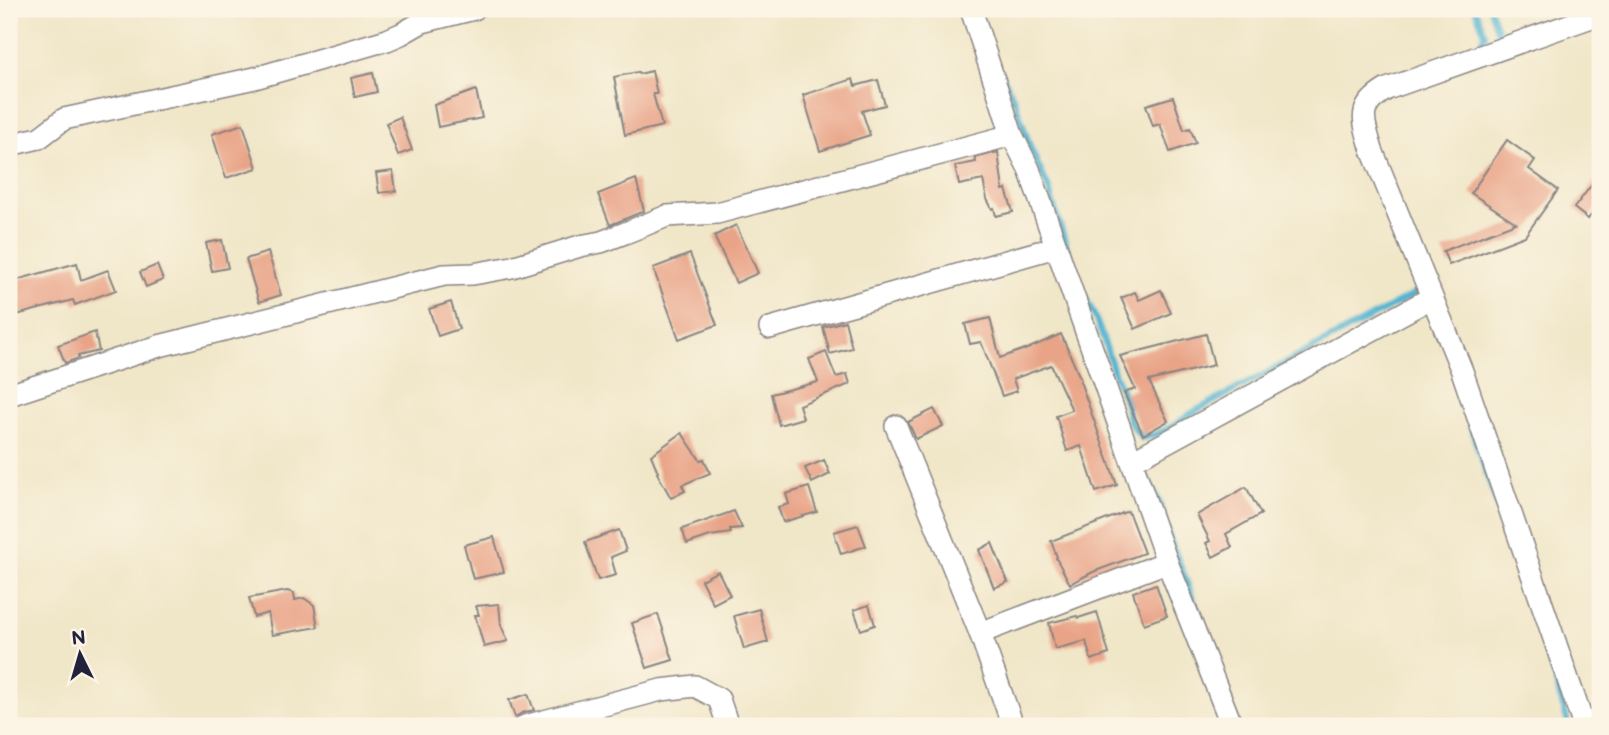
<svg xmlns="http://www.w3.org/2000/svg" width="1609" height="735" font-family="'Balsamiq Sans',sans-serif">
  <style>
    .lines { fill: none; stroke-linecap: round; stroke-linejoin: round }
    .stream { stroke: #52b4d1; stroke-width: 6 }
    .building { fill: #e9a488 }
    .street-casing { stroke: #898482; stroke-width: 24 }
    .street { stroke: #fff; stroke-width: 21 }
  </style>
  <rect width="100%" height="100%" fill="#fcf5e5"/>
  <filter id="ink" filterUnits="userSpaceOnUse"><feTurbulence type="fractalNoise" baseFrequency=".0143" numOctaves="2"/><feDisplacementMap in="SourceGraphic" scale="14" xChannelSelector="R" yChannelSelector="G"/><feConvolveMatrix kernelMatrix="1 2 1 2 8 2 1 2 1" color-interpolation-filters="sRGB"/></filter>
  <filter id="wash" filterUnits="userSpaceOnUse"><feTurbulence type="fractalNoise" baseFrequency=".00686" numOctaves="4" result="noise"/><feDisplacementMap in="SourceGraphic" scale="28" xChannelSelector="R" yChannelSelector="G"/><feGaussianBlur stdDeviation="1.57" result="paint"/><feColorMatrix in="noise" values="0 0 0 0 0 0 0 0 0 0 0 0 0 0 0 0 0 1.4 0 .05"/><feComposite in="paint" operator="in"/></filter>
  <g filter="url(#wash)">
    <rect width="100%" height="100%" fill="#f0e6c8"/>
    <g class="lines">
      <!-- stream -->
      <g class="stream">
        <path d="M1490,9L1500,37V44"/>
        <path d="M1474,50L1479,47L1485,34L1475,9"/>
        <path d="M1002,74L1015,101L1031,149L1048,187L1070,257"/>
        <path d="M1083,293C1097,318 1105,343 1113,369C1116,380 1122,390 1125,400C1130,421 1127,421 1142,438C1160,435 1176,425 1190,414L1420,291L1419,286"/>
        <path d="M1469,422L1505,528"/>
        <path d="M1148,479L1159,501L1170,538L1206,633"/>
        <path d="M1535,614L1569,726"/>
      </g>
    </g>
    <g id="blocks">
      <!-- building -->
      <g class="building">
        <path d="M652,71L657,94H653L662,126L625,135L614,77L638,72L639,74Z"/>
        <path d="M373,73L377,92L355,97L351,78Z"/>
        <path d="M853,79L855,86L878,80L885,105L862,111L870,135L820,151L803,95Z"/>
        <path d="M476,90L482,118L438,127L434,105Z"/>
        <path d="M1173,97L1184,130L1190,128L1196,143L1170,152L1160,124L1153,126L1146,105Z"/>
        <path d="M400,117L412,150L398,155L386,123Z"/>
        <path d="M243,124L257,168L226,178L212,134Z"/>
        <path d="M1507,140L1535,160L1529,169L1558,190L1525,236L1449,265L1443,251L1516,223L1471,193Z"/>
        <path d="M998,152L1003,190L1006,189L1013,212L996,216L994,208L992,209L987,199L983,180L959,185L955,166L976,162L975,158Z"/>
        <path d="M393,171L396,191L379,193L376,173Z"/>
        <path d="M1600,174V204L1588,219L1574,208Z"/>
        <path d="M636,179L644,211L610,225L598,194Z"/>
        <path d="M736,225L758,273L736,283L714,236Z"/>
        <path d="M222,240L228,268L212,271L206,243Z"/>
        <path d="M268,252L281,295L259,302L246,259Z"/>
        <path d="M690,254L717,325L679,339L653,268Z"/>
        <path d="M77,263L81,280L108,270L116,290L75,305L73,300L9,317V282Z"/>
        <path d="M157,265L163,280L146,287L140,272Z"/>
        <path d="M1161,290L1171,313L1135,329L1121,298L1135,292L1139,300Z"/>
        <path d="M451,302L459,329L438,336L429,309Z"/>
        <path d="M990,318L1000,358L1025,349V350L1061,334L1081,380L1080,381L1117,485L1096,492L1081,446L1067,451L1056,416L1072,410L1051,365L1013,379L1017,391L1002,396L981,342L970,344L965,324Z"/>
        <path d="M845,321L852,348L830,354L823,327Z"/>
        <path d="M95,332L99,351L78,356L79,358L65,363L58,345Z"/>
        <path d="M1206,334L1214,365L1149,381L1168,421L1143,435L1124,393L1135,389L1120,356Z"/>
        <path d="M826,352L836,377L847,374L850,384L799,405L803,418L779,425L771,394L818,382L809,359Z"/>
        <path d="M934,409L943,426L916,439L908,422Z"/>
        <path d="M682,433L700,460L704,459L710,473L682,485L685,491L671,498L657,473L658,472L651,455Z"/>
        <path d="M824,460L830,474L812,483L805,468Z"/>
        <path d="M809,487L817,512L783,522L778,507L789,504L786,494Z"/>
        <path d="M1246,487L1261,514L1226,534L1232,547L1213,557L1206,543L1210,541L1197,515Z"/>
        <path d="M734,511L742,528L730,529L731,533L710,536L687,544L682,529Z"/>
        <path d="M1128,511L1144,553L1093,572L1070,584L1056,558L1057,557L1051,541Z"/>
        <path d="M858,525L866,546L841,554L834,532Z"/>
        <path d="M619,530L626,551L611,557L616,575L598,580L585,542Z"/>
        <path d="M494,537L504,572L473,579L464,545Z"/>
        <path d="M992,543L1008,582L994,588L979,550Z"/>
        <path d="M718,571L730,595L713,604L701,580Z"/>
        <path d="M1156,584L1167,616L1144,624L1133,592Z"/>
        <path d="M287,591L294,593L295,600L304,598L314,605L318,627L272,635L268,613L254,617L249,598Z"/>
        <path d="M499,604L501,625L508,641L484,647L475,615H479L476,606Z"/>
        <path d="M869,605L875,625L861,630L854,610Z"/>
        <path d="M759,609L768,642L744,649L734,616Z"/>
        <path d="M1097,612L1109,654L1091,660L1086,641L1055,649L1049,623L1077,616L1078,618Z"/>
        <path d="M658,614L673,660L647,668L632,623Z"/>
        <path d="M528,694L534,710L522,713L515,717L509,700Z"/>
      </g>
    </g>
  </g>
  <g filter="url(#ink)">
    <use href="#blocks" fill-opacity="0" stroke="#898482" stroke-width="2"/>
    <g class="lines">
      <!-- street casing -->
      <g class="street-casing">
        <g id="street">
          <path d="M971,9L1012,135L1029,169L1167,562L1232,726"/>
          <path d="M9,145L39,138L64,119L255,78L387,40L401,34L422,22L474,9"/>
          <path d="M770,328L1056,247"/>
          <path d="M9,395L159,346L444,275L473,274L512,267L580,246L601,242L625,233L667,216L717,213L1012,135"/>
          <path d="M896,426L980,633L1013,726"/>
          <path d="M1132,461L1431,298"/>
          <path d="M980,633L1167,562"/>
          <path d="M525,726L661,690L695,686L719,699L728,726"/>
          <path d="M1584,726L1462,371L1372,150C1363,119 1356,107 1387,89L1600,14"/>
        </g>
      </g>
      <!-- street -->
      <use href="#street" class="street"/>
    </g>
  </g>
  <!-- margin -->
  <rect width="1609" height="735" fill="none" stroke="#fcf5e5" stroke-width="35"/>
  <!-- north arrow -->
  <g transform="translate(80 654) rotate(355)" stroke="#fcf5e5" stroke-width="5" paint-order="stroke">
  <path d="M0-5L12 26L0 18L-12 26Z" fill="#22223b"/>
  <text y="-10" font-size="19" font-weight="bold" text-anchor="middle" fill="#22223b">N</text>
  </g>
</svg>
